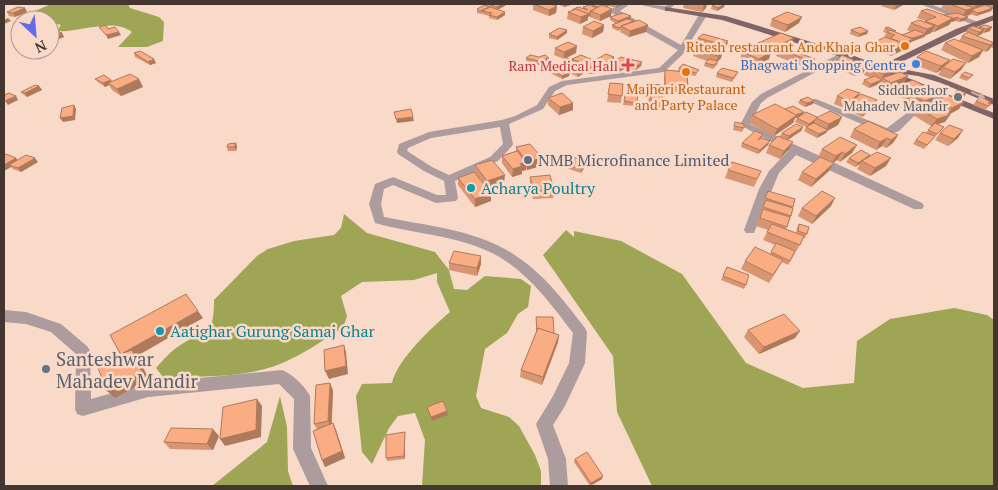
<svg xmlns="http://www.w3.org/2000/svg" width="998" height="490" font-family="'PT Serif',serif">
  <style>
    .forest { fill: #9ea655 }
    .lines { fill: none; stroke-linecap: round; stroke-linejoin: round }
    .minor { fill: #ad9c9e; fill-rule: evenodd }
    .major { fill: #806468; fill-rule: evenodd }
    .wall { fill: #d79571 }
    .shaded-wall { fill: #af795c }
    .building { fill: #faad83; stroke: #af795c }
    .oneway { fill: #cfb0a6 }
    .food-dot { fill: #e8710a; stroke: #f9d9c8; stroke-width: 2 }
    .shop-dot { fill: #3f7fe0; stroke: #f9d9c8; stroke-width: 2 }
    .health-dot { fill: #e0444e; stroke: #f9d9c8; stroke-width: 2 }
    .worship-dot { fill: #6b7280; stroke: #f9d9c8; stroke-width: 2 }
    .service-dot { fill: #5c6f8a; stroke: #f9d9c8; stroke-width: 2 }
    .culture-dot { fill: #0f9aa8; stroke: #f9d9c8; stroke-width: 2 }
    .labels { text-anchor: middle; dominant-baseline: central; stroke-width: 5; stroke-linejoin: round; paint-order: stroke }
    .far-food-label { font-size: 14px; fill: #c56008; stroke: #f9d9c8; text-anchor: end }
    .far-shop-label { font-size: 14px; fill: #366cbe; stroke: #f9d9c8; text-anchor: end }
    .far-health-label { font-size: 14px; fill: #be3a42; stroke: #f9d9c8; text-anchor: end }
    .far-worship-label { font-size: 14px; fill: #5b616d; stroke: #f9d9c8; text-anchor: end }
    .service-label { font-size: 16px; fill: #4e5e75; stroke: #f9d9c8; text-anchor: start }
    .culture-label { font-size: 16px; fill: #0d838f; stroke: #f9d9c8; text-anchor: start }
    .near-worship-label { font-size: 19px; fill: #5b616d; stroke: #f9d9c8; text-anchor: start }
  </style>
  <rect width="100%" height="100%" fill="#f9d9c8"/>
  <!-- forest -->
  <g class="forest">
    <path d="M51,4H128L130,8L159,17L164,22L163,41L147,47H118L132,32C112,17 80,33 57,31L61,25L50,22V20H21L26,15Z"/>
    <path d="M344,214L367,233L435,252L449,270L454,289L467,290L485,276L521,279L531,286L528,307L518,314L507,333L485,349L476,396L481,408L509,417L519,426L535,455L541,471V486H422L425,440L415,413L398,416L389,428L372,464L362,452L356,396L362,384L392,383C397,360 432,327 450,312L437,282V273L414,280L362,282L341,296L347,316L343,328C326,338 310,350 293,358C254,379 206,376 163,377L156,368C163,360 171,351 179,346C206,328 214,338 214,300L257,256L268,249L294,241L334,235L341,228Z"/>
    <path d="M566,230L574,237V231L621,241L682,274L746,363L803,388L854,383L857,341L890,319L954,308L987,315L994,320V486H652L617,412L613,356L543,255Z"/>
    <path d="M280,396L287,427L288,471L293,486H212L267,442Z"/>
  </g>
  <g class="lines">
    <!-- minor -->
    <g class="minor">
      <path d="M621,4H630L620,11L681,45L700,13L707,15L683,54L664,72L567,85L555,91L543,109L509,124L513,144L512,146L498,161L455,181L458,198L456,201L436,203L393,185L384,189L381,204L384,217C428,226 479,230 516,256C544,274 565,302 585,328L587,332L585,363L565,406L553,425L566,459L568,486H550L548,459L536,424L553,396L569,363L573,333C551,304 527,271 494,254C457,235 414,234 375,223L369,204L375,184L393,177L437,195H446L444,181L424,171L398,154L397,152L399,144L429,132L502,120L515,116L537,105L549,87L562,81L659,68L678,50L612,13V9ZM500,127L503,144L490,157L449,175L432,167L407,151L408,148L431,138Z"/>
      <path d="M637,4L666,6L668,4H675L668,11Z"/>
      <path d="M920,4H930L981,23L974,25Z"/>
      <path d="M841,53L848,55L767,98L761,103L750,124L922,203L924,206L922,209H914L796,155L779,173L754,233H746L744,230L759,189L769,171L788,151L740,125L752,102L761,94Z"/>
      <path d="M944,92L947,93V97L913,117L899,131L887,135L808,101L810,99H816L887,128L907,113Z"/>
      <path d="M4,310L26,312L61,324L88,347L90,351L91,399L148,383L282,370C292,374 305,386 310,396L311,448L328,486H310L293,449L294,399L279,384L148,397L83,416L77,414L75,409L76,354L51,332L26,324L4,322Z"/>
    </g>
    <!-- major -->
    <path class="major" d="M665,7L726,16L847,53L880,66L956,29L994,15V20L962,33L891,67L934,75L994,99V105L941,83L918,76L896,73L994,113V119L841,57L722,20L668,11H665Z"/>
  </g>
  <!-- wall -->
  <g class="wall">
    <path d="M484,4H508L498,10L505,15L497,20L489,18V16L482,14V13L481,14L477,13V9L484,5Z"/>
    <path d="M533,4H550L557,6L556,13L549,16L533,10Z"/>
    <path d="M557,4H574L564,7Z"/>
    <path d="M595,4H624L616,8L608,6V8L612,9L611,16L600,21L590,17V16L588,17V20L580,24L567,19L568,12L583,8V7L592,6V5Z"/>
    <path d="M684,4H707L706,8L702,12L683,8Z"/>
    <path d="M725,4L724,7L717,11L711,9L712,5Z"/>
    <path d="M882,4H904L903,5L894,10L881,6Z"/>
    <path d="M944,4H994V9L993,8L991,11L976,16L970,14L965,16L966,20L959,22L955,21L951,22L949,25L934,32H932L931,33L926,35L924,37L911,42L909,46L902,49L901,51L891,56L872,49L875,42L884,38L886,33L883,32L885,28L902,35L911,32L907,30L911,23L925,22L926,21L917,18L921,11L944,15L953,13L941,8Z"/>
    <path d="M25,8L27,12L15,17L9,16L7,12Z"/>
    <path d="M610,17L630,20L648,25L646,32L629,37L620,32L621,30L618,31L612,28V25L615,23L610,20Z"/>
    <path d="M772,19L799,23L785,32L770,26Z"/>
    <path d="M50,24L57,31L62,33L64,37L56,40L50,38Z"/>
    <path d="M604,25L603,32L592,38L582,34L583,27Z"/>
    <path d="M979,27L990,31L983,33L982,34L977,36L993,42H994V49L991,47L989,50L986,52L983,51L979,57L968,63L941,50L945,43L959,41L962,36L968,32H966L968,28H978Z"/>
    <path d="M851,30L868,31L867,34L858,37L850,34Z"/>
    <path d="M567,33L557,40L549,38V34Z"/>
    <path d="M698,38L728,41L726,48L722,51L721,58L718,61L717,65L713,69L704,66L705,63L707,61L693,56L694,51L691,49L692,46L697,42Z"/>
    <path d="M756,44L791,45L785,48L815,59L811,66L808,68L776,56L778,51L770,55L769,59L757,66L740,59L742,52L756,46Z"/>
    <path d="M555,48L576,53L564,59L554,55Z"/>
    <path d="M134,53L156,63L150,65L135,57Z"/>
    <path d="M614,57V61L610,63L615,61L641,66L636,70L625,67L624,69L619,72L611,68L606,72L601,70V72L590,74L584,72V73L578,77L570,73L569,76L562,79L548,72L549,68L560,67L561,62L572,60V59L593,60H597V59Z"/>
    <path d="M917,57L950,60L948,64L966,63L961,70L950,79L938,75L941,70L936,73L913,64Z"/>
    <path d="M526,58L549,62L538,65L526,61Z"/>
    <path d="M837,60H854L852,63L847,67L835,63Z"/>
    <path d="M683,64L697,74L695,76L687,74L688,88L686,95L664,93V77L665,70L678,71L679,68Z"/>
    <path d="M848,68L863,73L854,76L846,72Z"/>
    <path d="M868,68L893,70L889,76H908L904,83L886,90L878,86L879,84L869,88L862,84L864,80L871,78L864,75Z"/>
    <path d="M738,72L736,76L732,82L716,77L717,73Z"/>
    <path d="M961,75H973L967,81L959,78Z"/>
    <path d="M95,79L112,81L143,87L121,96L112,90L109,85L105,87L98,82Z"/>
    <path d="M610,83L623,84L621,103L607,102Z"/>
    <path d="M650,84L663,101L661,108L649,107L648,91Z"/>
    <path d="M902,84L921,94L906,100L899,96L900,93L898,92Z"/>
    <path d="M39,86L42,90L27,97L24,95L21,92Z"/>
    <path d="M626,91L638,93L636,106L623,105Z"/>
    <path d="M955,92L966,93L964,97L960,99L953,96Z"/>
    <path d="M837,96H858L872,108L862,117L846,110L847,108L846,109L834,104Z"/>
    <path d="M916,97H934L932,101L922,105L920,103L919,105L913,108L906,105L908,101L915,98Z"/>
    <path d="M548,98L573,110L559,115L548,105Z"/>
    <path d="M800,100L813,104L805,107L798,103Z"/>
    <path d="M936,101L959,109L950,114L945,122L937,124L944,127L924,149L913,144L916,140L926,133L931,126L913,115L918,108L933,105Z"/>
    <path d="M976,101L990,104H991L985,110L973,105Z"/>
    <path d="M785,109L802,115L817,117H842L838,125L827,131L826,133L817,138L804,131L806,127L795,122L797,118L799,117L795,118L793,123L774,136L749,123L752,115Z"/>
    <path d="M735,122L744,128L742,132L733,130Z"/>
    <path d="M803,127L801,131L788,140L789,149L780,159L766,153L769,145L780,136L782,133Z"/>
    <path d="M854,129L898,135L893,143L886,148L882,146L876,150L850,137Z"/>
    <path d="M940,133L958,138L948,146L935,140Z"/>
    <path d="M763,134L762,138L768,145L758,154L741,147L742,143Z"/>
    <path d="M236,143L237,147L236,151H228L227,147Z"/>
    <path d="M857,145L852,153L840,162L837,160L833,163L829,171L811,187L798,180L802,172L819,158L818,157L822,149Z"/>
    <path d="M516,147L542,158L541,166L527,170L526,168V170L522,171V174L512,177L502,163V156L516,151Z"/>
    <path d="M870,155L869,157L886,166L870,176L857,169L860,164L855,167L846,162L849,158Z"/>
    <path d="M4,156L16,158L17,160L38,162L21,172L13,169L11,167L4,171Z"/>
    <path d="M587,161L586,165L581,173L563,167V164Z"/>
    <path d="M475,165L504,183L487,189L491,201L475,207L458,185V178L483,183L475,173Z"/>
    <path d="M728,170L761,171L754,187L725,178Z"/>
    <path d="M530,177L554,190L553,198L533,199L530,185Z"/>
    <path d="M768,191L793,207L791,216L786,229L796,233L797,228L799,224L807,234L805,238H803L800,245L795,253L788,265L782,262L769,283L741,269L745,261L770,254L775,245L763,240L768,230L756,226L760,215H759L763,206H762Z"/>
    <path d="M831,206L812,224L798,216L802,208Z"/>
    <path d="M449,263L481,264L477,276L449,270Z"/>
    <path d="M727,267L746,285L744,289L721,280Z"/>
    <path d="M536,317H553L554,333L559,335L558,342L542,385L520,377L521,370L536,332Z"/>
    <path d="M748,330L795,338L759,354L744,337Z"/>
    <path d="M333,390L332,423H333L336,430L345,458L325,467L322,460L317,429L314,424Z"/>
    <path d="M405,432V459L387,461L386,458Z"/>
    <path d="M219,436L213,450L170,449L164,442Z"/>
    <path d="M575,459L602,479L590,486L574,462Z"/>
  </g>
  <!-- shaded-wall -->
  <g class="shaded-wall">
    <path d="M502,4H508L497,10V7Z"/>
    <path d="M564,4H574L564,7Z"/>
    <path d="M618,4H624L616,8L617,5Z"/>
    <path d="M706,4H707L706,8L702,12L704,5Z"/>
    <path d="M725,4L724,7L717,11L718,8Z"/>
    <path d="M897,4H904L903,5L894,10Z"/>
    <path d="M982,4H984L982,6L974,9L970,15L962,17L966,10L974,8L976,5Z"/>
    <path d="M557,6L556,13L549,16V10Z"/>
    <path d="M25,8L27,12L15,17L13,13Z"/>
    <path d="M993,8L991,11L976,16L978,13Z"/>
    <path d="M612,9L611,16L600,21V15Z"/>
    <path d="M591,11L590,16L588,17V20L580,24L581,17Z"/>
    <path d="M505,12V15L497,20V17Z"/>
    <path d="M631,16L630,20L617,24L618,21Z"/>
    <path d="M802,17L799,23L785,32L788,25Z"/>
    <path d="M957,17L955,21L951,22L949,25L934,32L938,26L953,18Z"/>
    <path d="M968,17L966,20L959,22L961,19Z"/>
    <path d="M8,18L11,21L4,24V20Z"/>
    <path d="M53,25L57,31L50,34V26Z"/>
    <path d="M604,25L603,32L592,38L593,31Z"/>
    <path d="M648,25L646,32L629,37L630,31Z"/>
    <path d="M935,26L931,33L926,35L924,37L911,42L909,46L902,49L901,51L891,56L895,49L911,39L924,35L927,29Z"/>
    <path d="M992,27L990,31L984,33L986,29Z"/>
    <path d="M567,30V33L557,40V37Z"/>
    <path d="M984,30L982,34L977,36L979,32Z"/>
    <path d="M868,31L867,34L858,37L860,34Z"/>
    <path d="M119,32L121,35L108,39L106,35Z"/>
    <path d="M62,33L64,37L56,40L54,36Z"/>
    <path d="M794,38L791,45L781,50L779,49L778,51L770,55L769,59L757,66L759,59L768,54L769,50Z"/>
    <path d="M728,41L726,48L721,52L724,45Z"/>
    <path d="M994,43L989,50L986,52L990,45Z"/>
    <path d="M577,46L576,53L564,59V52Z"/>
    <path d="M983,50L979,57L968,63L972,56Z"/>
    <path d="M723,51L721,58L716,63L718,56Z"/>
    <path d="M614,57V61L604,66L605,63Z"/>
    <path d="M549,58V62L538,65V61Z"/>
    <path d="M154,59L156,63L150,65L148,62Z"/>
    <path d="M815,59L811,66L808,68L811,61Z"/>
    <path d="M854,60L852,63L847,67L849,64Z"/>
    <path d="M950,60L945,67H943L941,70L936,73L941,66Z"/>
    <path d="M642,62L641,66L636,70L637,66Z"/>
    <path d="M966,63L961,70L950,79L955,72Z"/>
    <path d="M602,64L601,72L590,74L591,67Z"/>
    <path d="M611,65V69L606,72L607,68Z"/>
    <path d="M585,66L584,73L578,77L579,70Z"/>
    <path d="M625,66L624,69L619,72V68Z"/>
    <path d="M865,70L863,73L854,76L856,73Z"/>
    <path d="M893,70L888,77L882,78L879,84L869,88L871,84L881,80L884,74Z"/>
    <path d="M570,72L569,76L562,79V76Z"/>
    <path d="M908,76L904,83L886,90L891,83Z"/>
    <path d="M139,79L143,87L121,96L117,89Z"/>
    <path d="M111,80L113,83H108L109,85L105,87L103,83Z"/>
    <path d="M39,86L42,90L27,97L25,93Z"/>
    <path d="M926,87L921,94L906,100L911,92Z"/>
    <path d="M860,93L856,101L850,103L846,109L850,101Z"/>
    <path d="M966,93L964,97L960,99L962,95Z"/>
    <path d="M16,96L18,100L8,105L5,101Z"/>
    <path d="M934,97L932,101L922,105L925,101Z"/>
    <path d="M877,100L872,108L862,117L866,109Z"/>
    <path d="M814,101L813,104L805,107L807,103Z"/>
    <path d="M921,101L919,105L913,108L915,104Z"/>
    <path d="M964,102L959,109L948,115H950L945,122L931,126L937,119L947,116L952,108Z"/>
    <path d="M573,103V110L559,115L560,107Z"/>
    <path d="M74,105L76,109L75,120L63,122L60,118Z"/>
    <path d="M804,112L802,116L795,118L793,123L774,136L777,129L796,115Z"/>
    <path d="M413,117L414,121L397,123L396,119Z"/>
    <path d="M842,117L838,125L827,131L826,133L817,138L819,134L826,130L829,124Z"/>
    <path d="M816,119L814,123L807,128L809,124Z"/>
    <path d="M803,127L801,131L787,140L789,136Z"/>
    <path d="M963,130L958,138L948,146L954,139Z"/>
    <path d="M898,135L893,143L886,148L891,140Z"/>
    <path d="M887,138L882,146L876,150L880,142Z"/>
    <path d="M770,141L768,145L758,154L760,150Z"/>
    <path d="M793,142L789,149L780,159L784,151Z"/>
    <path d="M236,143L237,147L236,151L234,147Z"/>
    <path d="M857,145L852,153L840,162L845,154Z"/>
    <path d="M842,152L837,160L831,164L836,156Z"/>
    <path d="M870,155L868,159L862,161L860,164L855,167L858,163Z"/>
    <path d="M16,158L19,162L9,165L11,167L4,171V165Z"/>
    <path d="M35,158L38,162L21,172L18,168Z"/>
    <path d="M542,158L541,166L527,170V162Z"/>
    <path d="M891,158L886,166L870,176L875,168Z"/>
    <path d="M587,161L586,165L581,173L582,169Z"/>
    <path d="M526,162V170L522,171V174L512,177L513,169L520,164Z"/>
    <path d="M834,163L829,171L811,187L816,179Z"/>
    <path d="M505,175L504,183L487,189V181Z"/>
    <path d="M491,193V201L475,207V199Z"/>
    <path d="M835,198L831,206L812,224L816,216Z"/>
    <path d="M481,256V264L477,276V268Z"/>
    <path d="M198,311L203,318L137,356L149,379L115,398L107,391L123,353Z"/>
    <path d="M800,331L795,338L759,354L764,347Z"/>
    <path d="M559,335L558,342L542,385L543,377Z"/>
    <path d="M344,345L346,352L348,374L329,379L325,371Z"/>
    <path d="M330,383L333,390L331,428L328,421Z"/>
    <path d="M257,399L262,406L261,437L225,446L220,439Z"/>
    <path d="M447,411L448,415L432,421L431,417Z"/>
    <path d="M333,423L336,430L345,458L325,467L322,460Z"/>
    <path d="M213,429L219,436L213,450L207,444Z"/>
    <path d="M405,432V459L404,456Z"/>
    <path d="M603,476L602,479L590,486L591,483Z"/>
  </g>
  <!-- building -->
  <g class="building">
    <path d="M492,4H502L497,7L491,5Z"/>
    <path d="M534,4H550L557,6L549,10Z"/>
    <path d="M595,4H606L609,5L605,6L602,5L598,7L592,5Z"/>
    <path d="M715,4H725L718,8L712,5Z"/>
    <path d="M950,4H963L974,8L966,10Z"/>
    <path d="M963,4H982L976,5L972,4L967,5Z"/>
    <path d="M485,5L489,7L480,11L477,9Z"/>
    <path d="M589,5L597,8L590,11V13L589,14L576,9L572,10L578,7L588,10L583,7Z"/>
    <path d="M602,5L612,9L600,15L591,11Z"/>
    <path d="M985,5L993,8L978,13L973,11V9Z"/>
    <path d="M18,7L25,8L13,13L7,12Z"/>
    <path d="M490,7L505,12L497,17L489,15L492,13L482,11Z"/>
    <path d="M576,9L589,14L581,17L568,12Z"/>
    <path d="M927,9L953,18L938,26L925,21L936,17L921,11Z"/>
    <path d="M787,12L802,17L788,25L772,19Z"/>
    <path d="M623,13L631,16L618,21L610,17Z"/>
    <path d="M957,13L968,17L961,19L957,17L953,19V18L944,15Z"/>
    <path d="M627,19L634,21L621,26V27L619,28L612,25Z"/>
    <path d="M639,20L648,25L630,31L621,26Z"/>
    <path d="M919,20L935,26L927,29L911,23Z"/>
    <path d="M594,21L604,25L593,31L583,27Z"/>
    <path d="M106,25L108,29L115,27L119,32L106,35L99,27Z"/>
    <path d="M985,25L992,27L986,29L979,27Z"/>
    <path d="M973,26L984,30L979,32L968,28Z"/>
    <path d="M860,27L868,31L860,34L851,30Z"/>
    <path d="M888,27L896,31H893L885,28Z"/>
    <path d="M559,28L567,30L557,37L549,34Z"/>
    <path d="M53,30L62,33L54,36L50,35V31Z"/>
    <path d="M890,30L913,39L903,44H905L895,49L875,42L885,37L900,42L890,38L895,35L887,32Z"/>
    <path d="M915,30L926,34L912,38L902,35Z"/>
    <path d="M968,32L994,43L990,45L962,36Z"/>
    <path d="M781,33L794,38L769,50L756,44Z"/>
    <path d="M703,34L728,41L724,45L698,38Z"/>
    <path d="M954,39L983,50L972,56L945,43Z"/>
    <path d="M568,42L577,46L564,52L555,48Z"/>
    <path d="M696,42L701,44L697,47L692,46Z"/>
    <path d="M700,45L723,51L718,56L695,49Z"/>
    <path d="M754,45L771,52L759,59L742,52Z"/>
    <path d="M783,47L815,59L811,61L779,49Z"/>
    <path d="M140,51L154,59L148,62L134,53Z"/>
    <path d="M926,51L950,60L941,66L917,57Z"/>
    <path d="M606,54L614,57L605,63L611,65L607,68L602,67V64L593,60L594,59L602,62L597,59Z"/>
    <path d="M530,55L539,57L545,55L549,58L538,61L526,58Z"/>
    <path d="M581,55L602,64L591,67L572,59Z"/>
    <path d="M842,55L854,60L849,64L837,60Z"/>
    <path d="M621,57L642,62L637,66L615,61Z"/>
    <path d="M567,58L585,66L579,70L561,62Z"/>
    <path d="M709,59L718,61L714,65L705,63Z"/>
    <path d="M953,59L966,63L955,72L943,67Z"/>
    <path d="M616,61L625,66L619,68L609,63Z"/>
    <path d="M877,63L893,70L884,74L868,68Z"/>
    <path d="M683,64L699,70L696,73L679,68Z"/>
    <path d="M556,65L570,72L562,76L549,68Z"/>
    <path d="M856,65L865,70L856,73L848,68Z"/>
    <path d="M722,68L738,72L733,78L717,73Z"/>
    <path d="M665,70L687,72L688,88L665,86Z"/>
    <path d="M900,72L908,76L891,83L882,78Z"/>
    <path d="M965,72L973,75L969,78L961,75Z"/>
    <path d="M130,74L139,79L117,89L108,83Z"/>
    <path d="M104,75L111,80L103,83L95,79Z"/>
    <path d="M875,76L882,80L871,84L864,80Z"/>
    <path d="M913,80L926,87L911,92L903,88L907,87L902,84Z"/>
    <path d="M610,83L623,84L622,96L608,94Z"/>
    <path d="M650,84L661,85L663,101L651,100Z"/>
    <path d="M35,85L39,86L25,93L21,92Z"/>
    <path d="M847,89L860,93L850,101L837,96Z"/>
    <path d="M959,90L966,93L962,95L955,92Z"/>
    <path d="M626,91L638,93L637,103L624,101Z"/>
    <path d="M9,93L16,96L5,101H4V95Z"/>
    <path d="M562,93L573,103L560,107L548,98Z"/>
    <path d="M926,93L934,97L925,101L916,97Z"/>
    <path d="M861,94L877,100L866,109L850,103Z"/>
    <path d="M948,95L964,102L952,108L936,101Z"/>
    <path d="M808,97L814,101L807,103L800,100Z"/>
    <path d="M981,97L991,102L988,103L991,104L988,106L976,101Z"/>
    <path d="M914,98L921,101L915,104L908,101Z"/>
    <path d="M775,104L797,115L777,129L752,115Z"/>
    <path d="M931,104L950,115L937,119L918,108Z"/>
    <path d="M74,105L73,116L60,118L62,108Z"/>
    <path d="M793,106L804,112L796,115L785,109Z"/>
    <path d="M411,109L413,117L396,119L394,112Z"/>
    <path d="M830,111L842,117L829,124L816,118Z"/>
    <path d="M806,112L817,117L816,119L809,124L797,118Z"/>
    <path d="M868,121L898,135L891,140L887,138L880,142L854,129Z"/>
    <path d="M735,122L744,124V128L734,126Z"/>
    <path d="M814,123L828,130L819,134L806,127Z"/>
    <path d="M935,123L944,127L937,134L928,130Z"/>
    <path d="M796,124L803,127L789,136L782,133Z"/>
    <path d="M949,125L963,130L954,139L940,133Z"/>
    <path d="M755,131L763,134L758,140L761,138L770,141L760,150L742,143Z"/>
    <path d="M923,132L935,136L927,145L916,140Z"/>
    <path d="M778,136L793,142L784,151L769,145Z"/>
    <path d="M840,137L857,145L845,154L842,152L836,156L822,149Z"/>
    <path d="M236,143L234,147H227L228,144Z"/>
    <path d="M530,144L542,158L527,162L516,147Z"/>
    <path d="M861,150L870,155L858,163L849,158Z"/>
    <path d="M517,151L526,162L520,164L522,166L513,169L502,156Z"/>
    <path d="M877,152L891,158L875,168L862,161Z"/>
    <path d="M6,154L16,158L4,165V156Z"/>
    <path d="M26,155L35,158L18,168L9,165Z"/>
    <path d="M568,156L587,161L582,169L563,164Z"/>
    <path d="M820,157L834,163L816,179L802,172Z"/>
    <path d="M492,160L505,175L487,181L475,165Z"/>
    <path d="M732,162L761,171L757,179L728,170Z"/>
    <path d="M474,172L491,193L475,199L458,178Z"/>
    <path d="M550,175L554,190L534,191L530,177Z"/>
    <path d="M768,191L795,199L793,207L765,198Z"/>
    <path d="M822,191L835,198L816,216L802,208Z"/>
    <path d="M766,200L793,208L791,216L763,207Z"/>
    <path d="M763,209L790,217L787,227L760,218Z"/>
    <path d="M772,224L804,236L800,245L767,232Z"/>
    <path d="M799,224L809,227L807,234L798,231Z"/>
    <path d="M776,243L795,251L790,261L771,252Z"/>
    <path d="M755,247L783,260L773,275L745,261Z"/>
    <path d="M454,251L481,256L477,268L449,263Z"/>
    <path d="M727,267L749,275L746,285L723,276Z"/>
    <path d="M186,294L198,311L123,353L132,350L142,372L107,391L98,368L121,355L110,335Z"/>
    <path d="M784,314L800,331L764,347L748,330Z"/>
    <path d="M536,317H553L554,333H551L538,328L537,331Z"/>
    <path d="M538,328L559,335L543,377L521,370Z"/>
    <path d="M344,345L346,366L325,371L324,350Z"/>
    <path d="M330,383L328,421L314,424L316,385Z"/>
    <path d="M257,399L256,430L220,439L223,407Z"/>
    <path d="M443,401L447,411L431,417L427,407Z"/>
    <path d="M333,423L342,451L322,460L313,431Z"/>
    <path d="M171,428L213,429L207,444L164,442Z"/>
    <path d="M405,432L404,456L386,458V435Z"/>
    <path d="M587,452L603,476L591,483L575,459Z"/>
  </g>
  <!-- one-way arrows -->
  <defs><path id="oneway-solid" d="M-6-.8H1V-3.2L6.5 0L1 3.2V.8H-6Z" transform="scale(1.25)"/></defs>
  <use class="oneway" href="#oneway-solid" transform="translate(978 95) rotate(24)"/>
  <!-- markers -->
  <g class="food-dot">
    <circle cx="905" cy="46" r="5"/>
    <circle cx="686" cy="72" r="5"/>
  </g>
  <circle class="shop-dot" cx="916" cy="64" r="5"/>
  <path class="health-dot" d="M625.5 57.5h5v5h5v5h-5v5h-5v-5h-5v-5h5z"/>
  <g class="worship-dot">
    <circle cx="958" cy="97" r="5"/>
    <circle cx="46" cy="369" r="5"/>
  </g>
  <circle class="service-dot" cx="528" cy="160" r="5"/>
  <g class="culture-dot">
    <circle cx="471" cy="188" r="5"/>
    <circle cx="160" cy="331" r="5"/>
  </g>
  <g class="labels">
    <!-- far-food labels -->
    <g class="far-food-label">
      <text x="895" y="46">Ritesh restaurant And Khaja Ghar</text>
      <text x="686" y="88" text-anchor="middle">Majheri Restaurant<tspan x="686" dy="16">and Party Palace</tspan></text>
    </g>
    <!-- far-shop labels -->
    <g class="far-shop-label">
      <text x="906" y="64">Bhagwati Shopping Centre</text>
    </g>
    <!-- far-health labels -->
    <g class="far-health-label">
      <text x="618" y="65">Ram Medical Hall</text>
    </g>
    <!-- far-worship labels -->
    <g class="far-worship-label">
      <text x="948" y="89">Siddheshor<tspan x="948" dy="16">Mahadev Mandir</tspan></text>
    </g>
    <!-- service labels -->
    <g class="service-label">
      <text x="538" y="160">NMB Microfinance Limited</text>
    </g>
    <!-- culture labels -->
    <g class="culture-label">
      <text x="481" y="188">Acharya Poultry</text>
      <text x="170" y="331">Aatighar Gurung Samaj Ghar</text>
    </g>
    <!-- near-worship labels -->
    <g class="near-worship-label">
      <text x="56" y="358">Santeshwar<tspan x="56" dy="22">Mahadev Mandir</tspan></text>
    </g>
  </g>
  <!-- border -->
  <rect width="998" height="490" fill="none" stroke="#443731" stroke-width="10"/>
  <!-- north arrow -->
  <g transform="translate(35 35) rotate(154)"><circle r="24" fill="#f9d9c8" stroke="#b1988c"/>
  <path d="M0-4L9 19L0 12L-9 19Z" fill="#646de6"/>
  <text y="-8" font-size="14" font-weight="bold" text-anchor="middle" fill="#443731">N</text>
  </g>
</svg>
